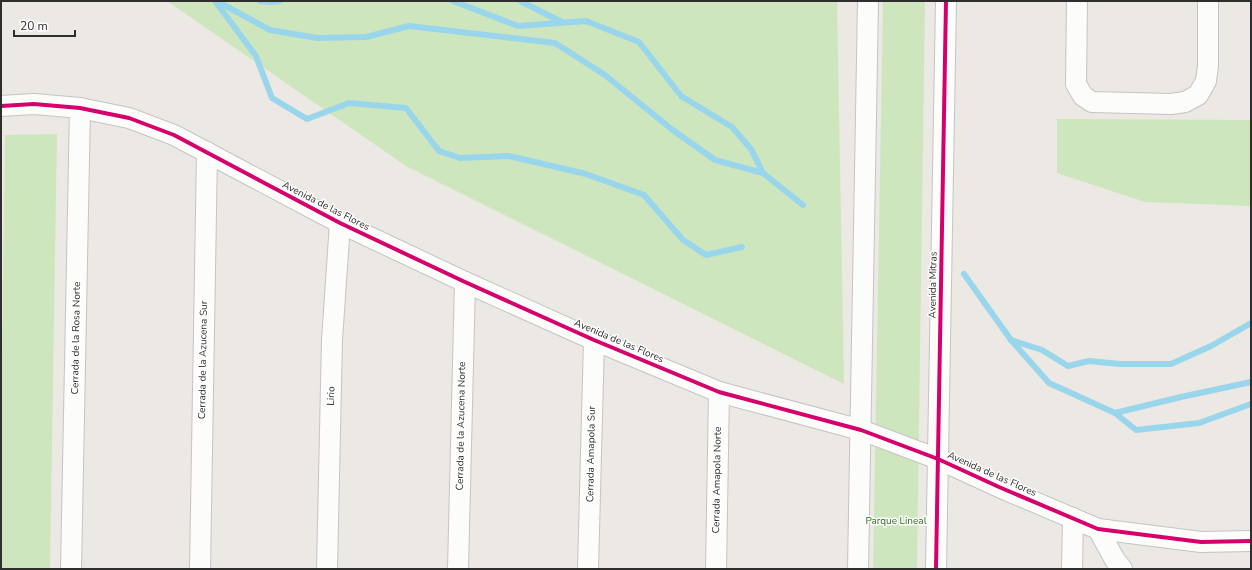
<svg xmlns="http://www.w3.org/2000/svg" width="1252" height="570" font-family="'Nunito Sans',sans-serif">
  <style>
    .green { fill: #cee6be }
    .lines { fill: none; stroke-linecap: round; stroke-linejoin: round }
    .stream { stroke: #99d6ec; stroke-width: 6 }
    .minor-casing { stroke: #c5c4c5; stroke-width: 22 }
    .minor { stroke: #fcfcfb; stroke-width: 20 }
    .cycleway-casing { stroke: #fff; stroke-width: 6 }
    .cycleway { stroke: #d6006c; stroke-width: 4 }
    .labels { text-anchor: middle; dominant-baseline: central; stroke-width: 3; stroke-linejoin: round; paint-order: stroke }
    .street-label { font-size: 10px; fill: #2e2e2e; stroke: #fff }
    .park-label { font-size: 10px; fill: #2c6e1b; stroke: #fff }
  </style>
  <rect width="100%" height="100%" fill="#ece8e4"/>
  <!-- green -->
  <g class="green">
    <path d="M167,1H837L844,384L406,166Z"/>
    <path d="M883,1H925L917,569H873Z"/>
    <path d="M1057,119L1251,120V206L1145,202L1057,173Z"/>
    <path d="M57,134L50,569H1V431L5,135Z"/>
  </g>
  <g class="lines">
    <!-- stream -->
    <g class="stream">
      <path d="M215,1L256,56L272,98L307,119L349,103L406,108L439,151L460,158L509,156L586,174L644,195L683,240L706,255L742,247"/>
      <path d="M217,1L270,30L317,38L366,37L409,26L555,43L605,75L670,128L715,160L763,173"/>
      <path d="M260,1L271,2L280,1"/>
      <path d="M453,1L518,26L586,21L639,42L681,96L732,127L751,149L763,173L803,205"/>
      <path d="M520,1L562,22"/>
      <path d="M964,274L1011,340L1049,383L1115,413L1181,397L1251,382"/>
      <path d="M1011,340L1042,350L1068,366L1089,361L1120,364H1171L1211,346L1251,323"/>
      <path d="M1115,413L1136,430L1199,423L1251,404"/>
    </g>
    <!-- minor casing -->
    <g class="minor-casing">
      <g id="minor">
        <path d="M1077,1L1076,84L1083,96L1092,102L1171,104L1185,102L1198,95L1206,81L1208,66V1"/>
        <path d="M1,106L34,104L80,108L129,118L174,135L340,223L465,282L594,340L719,392L861,430L938,459L999,487L1098,529L1201,542L1251,541"/>
        <path d="M1098,529L1115,560L1122,569"/>
        <path d="M71,569L80,108"/>
        <path d="M200,569L207,152"/>
        <path d="M327,569L332,340L340,223"/>
        <path d="M458,569L465,282"/>
        <path d="M588,569L594,340"/>
        <path d="M716,569L719,392"/>
        <path d="M858,569L868,1"/>
        <path d="M936,569L946,1"/>
        <path d="M1072,569L1073,518"/>
      </g>
    </g>
    <!-- minor -->
    <use href="#minor" class="minor"/>
    <!-- cycleway casing -->
    <g class="cycleway-casing">
      <g id="cycleway">
        <path d="M1,106L34,104L80,108L129,118L174,135L340,223L465,282L594,340L719,392L861,430L938,459L999,487L1098,529L1201,542L1251,541"/>
        <path d="M936,569L946,1"/>
      </g>
    </g>
    <!-- cycleway -->
    <use href="#cycleway" class="cycleway"/>
  </g>
  <g class="labels">
    <!-- street labels -->
    <g class="street-label">
      <text transform="translate(326 206) rotate(27)">Avenida de las Flores</text>
      <text transform="translate(933 285) rotate(-89)">Avenida Mitras</text>
      <text transform="translate(76 338) rotate(-89)">Cerrada de la Rosa Norte</text>
      <text transform="translate(619 341) rotate(23)">Avenida de las Flores</text>
      <text transform="translate(203 360) rotate(-89)">Cerrada de la Azucena Sur</text>
      <text transform="translate(331 396) rotate(-88)">Lirio</text>
      <text transform="translate(461 426) rotate(-89)">Cerrada de la Azucena Norte</text>
      <text transform="translate(591 454) rotate(-89)">Cerrada Amapola Sur</text>
      <text transform="translate(992 474) rotate(24)">Avenida de las Flores</text>
      <text transform="translate(717 480) rotate(-89)">Cerrada Amapola Norte</text>
    </g>
    <!-- park labels -->
    <g class="park-label">
      <text x="896" y="521">Parque Lineal</text>
    </g>
  </g>
  <!-- border -->
  <rect width="1252" height="570" fill="none" stroke="#2e2e2e" stroke-width="4"/>
  <!-- scale -->
  <path d="M14 30v6h61v-6" fill="none" stroke="#2e2e2e" stroke-width="2"/>
  <text x="20" y="30" font-size="12" fill="#2e2e2e" stroke="#ffffff" stroke-width="3" paint-order="stroke">20 m</text>
</svg>
